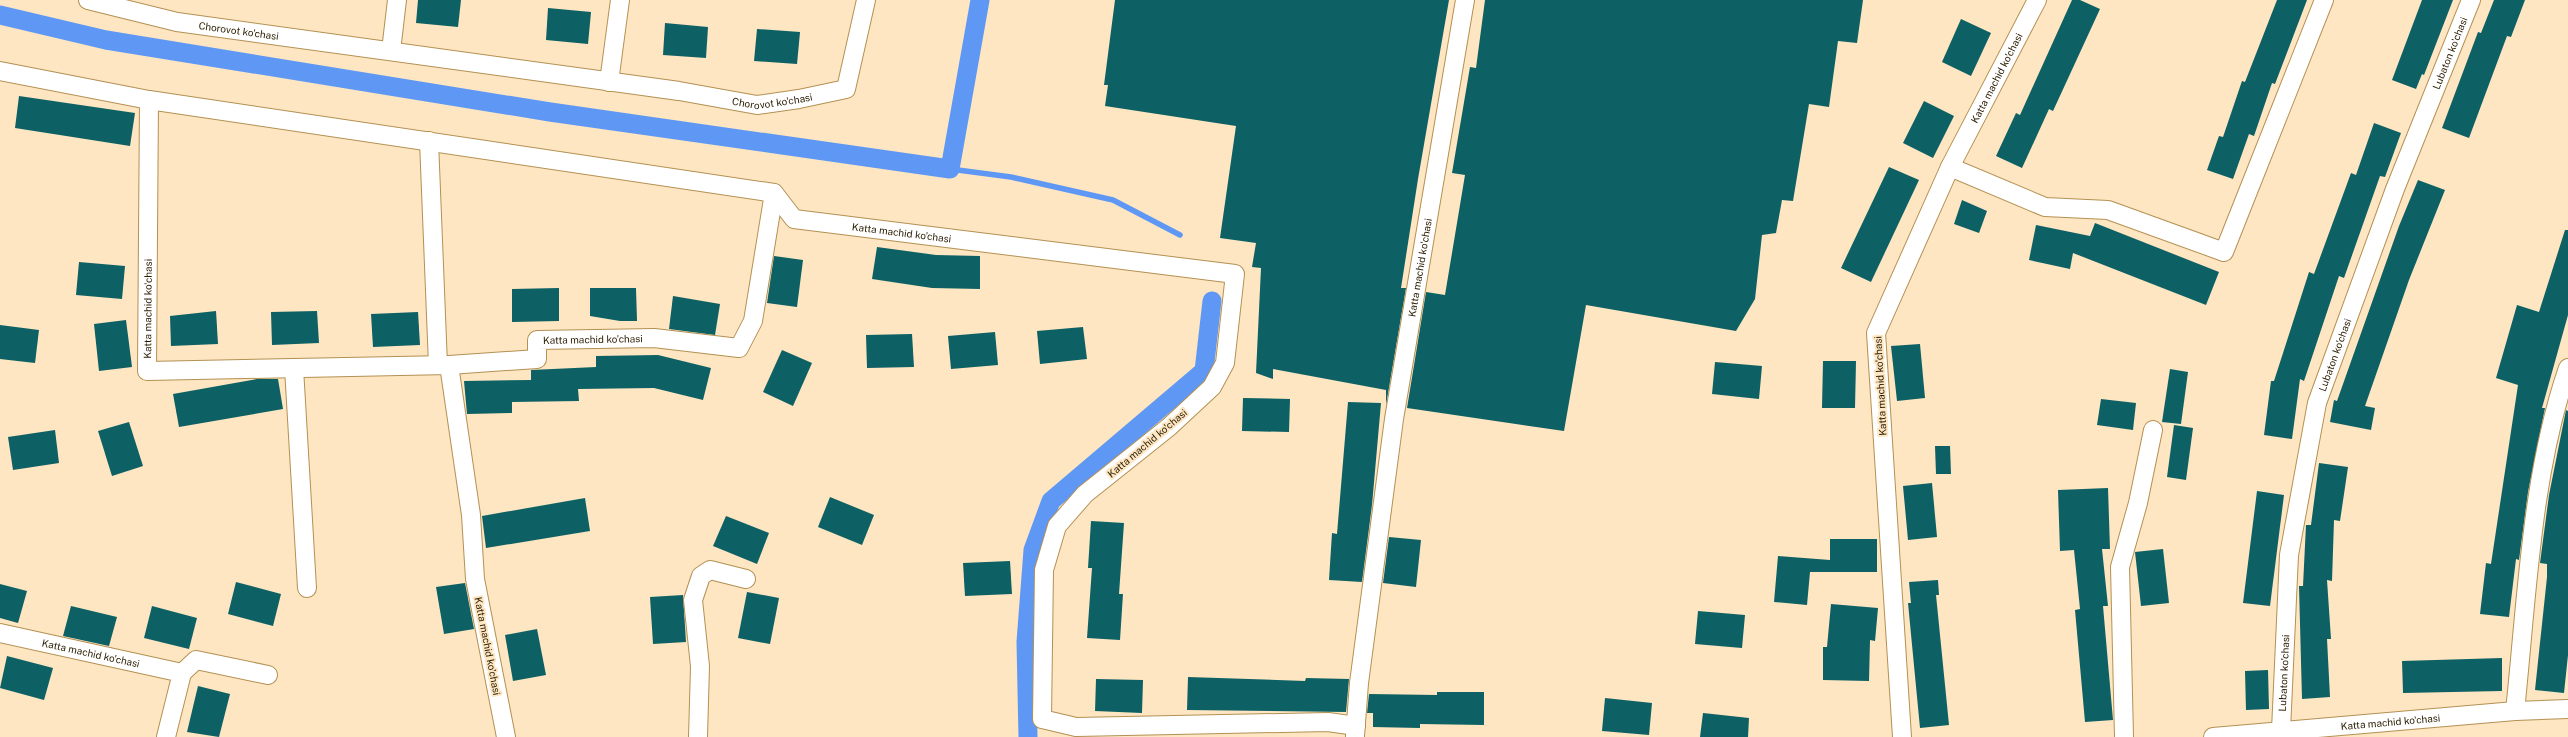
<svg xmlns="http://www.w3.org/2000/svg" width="2568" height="737" font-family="'Public Sans',sans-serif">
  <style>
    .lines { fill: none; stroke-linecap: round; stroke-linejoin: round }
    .stream { stroke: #5f98f4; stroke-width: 5.5 }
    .canal { stroke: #5f98f4; stroke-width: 19 }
    .building { fill: #0d6064 }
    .street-casing { stroke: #b49053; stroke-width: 20 }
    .street { stroke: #fff; stroke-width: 18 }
    .labels { text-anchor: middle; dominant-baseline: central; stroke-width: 4; stroke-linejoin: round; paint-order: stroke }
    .street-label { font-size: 10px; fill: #291c02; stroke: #fde6c1 }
  </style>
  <rect width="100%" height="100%" fill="#fde6c1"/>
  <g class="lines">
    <!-- stream -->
    <path class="stream" d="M950,169L1011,177L1113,200L1180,235"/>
    <!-- canal -->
    <g class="canal">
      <path d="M0,15L106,40L550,112L950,169L980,0"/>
      <path d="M1028,737L1026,642L1033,550L1051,501L1204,371L1212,301"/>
    </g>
  </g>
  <!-- building -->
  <g class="building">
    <path d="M418,0H461L458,27L416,23Z"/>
    <path d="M1115,0H1449L1418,179L1401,288H1406L1386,405V390L1273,369V379L1256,373L1261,268L1252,267L1256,243L1220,238L1236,126L1105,106L1108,85H1104Z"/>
    <path d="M1485,0H1863L1857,43L1838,41L1829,107L1809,104L1793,201L1782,200L1776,233L1762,235L1755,299L1736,331L1586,305L1564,431L1407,408L1426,292L1445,295L1465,175L1452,173L1470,67L1476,68Z"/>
    <path d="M2072,0H2080L2100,9L2053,111L2049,109L2022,168L1996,156L2016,113L2020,115Z"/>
    <path d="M2277,0H2307L2275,84L2272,83L2254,136L2249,134L2233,179L2207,170L2219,136L2223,137L2242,81L2245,82Z"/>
    <path d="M2422,0H2453L2424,75L2422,74L2416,89L2392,80Z"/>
    <path d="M2494,0H2525L2511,37L2507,36L2469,138L2442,128L2478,32L2481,33Z"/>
    <path d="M548,8L591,12L588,44L546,40Z"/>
    <path d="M1961,19L1991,33L1971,76L1942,62Z"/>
    <path d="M665,23L708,27L706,58L663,55Z"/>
    <path d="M757,29L800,32L797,64L754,61Z"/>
    <path d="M19,96L135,113L130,146L15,128Z"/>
    <path d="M1924,101L1954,116L1933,158L1903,143Z"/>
    <path d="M2374,123L2401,133L2385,177L2380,176L2344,278L2339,276L2304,381L2300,379L2292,439L2264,435L2271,381H2274L2309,272L2314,274L2351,173L2356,175Z"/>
    <path d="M1889,167L1919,180L1871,282L1841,268Z"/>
    <path d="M2418,180L2445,190L2409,280L2365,406L2375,408L2371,430L2330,422L2334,400L2337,401L2399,226Z"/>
    <path d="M1962,200L1987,211L1979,233L1954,224Z"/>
    <path d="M2095,223L2219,272L2206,305L2073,253L2070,269L2029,260L2036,225L2090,236Z"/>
    <path d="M2565,230H2568V315L2542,408H2545L2528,492L2519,560L2516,559L2509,617L2480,614L2486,563L2491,564L2518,385L2496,378L2517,305L2539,312Z"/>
    <path d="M877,247L936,255L980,256V289L932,288L872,279Z"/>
    <path d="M774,256L803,260L797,307L767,303Z"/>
    <path d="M79,262L125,266L122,299L76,295Z"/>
    <path d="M559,288V321L512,322V289Z"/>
    <path d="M590,288H636L637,321H620L590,316Z"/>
    <path d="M673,296L720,304L715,335L669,329Z"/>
    <path d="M216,311L218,344L171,346L170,316Z"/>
    <path d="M317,311L319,343L272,345L271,312Z"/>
    <path d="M418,312L420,345L373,347L371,314Z"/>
    <path d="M126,320L132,367L99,371L94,324Z"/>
    <path d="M0,325L39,330L35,363L0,359Z"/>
    <path d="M1083,327L1087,359L1040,364L1037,331Z"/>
    <path d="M995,332L998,365L951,369L948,336Z"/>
    <path d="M912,334L914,367L867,368L866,335Z"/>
    <path d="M1920,344L1925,398L1897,401L1891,346Z"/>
    <path d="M782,350L812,363L793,406L763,392Z"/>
    <path d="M658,355L711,368L703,400L654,388L578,389L579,401L512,402V413L467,414L464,381L531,380V370L596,367V356Z"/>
    <path d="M1823,361H1856L1855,408H1822Z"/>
    <path d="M1715,362L1762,366L1759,399L1712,394Z"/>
    <path d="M2170,369L2188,372L2181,424L2162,422Z"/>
    <path d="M257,379H278L283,409L179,427L173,394Z"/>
    <path d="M1243,398L1290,399L1289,432L1242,431Z"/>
    <path d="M2101,399L2136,403L2133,430L2097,425Z"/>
    <path d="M1348,402L1381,403L1372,505L1362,582L1329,580L1332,533L1337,534Z"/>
    <path d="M2566,410L2568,411V655L2564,693L2535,690L2547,577V564L2540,563L2549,495Z"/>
    <path d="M129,422L143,466L112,476L98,431Z"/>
    <path d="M2174,425L2193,428L2186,480L2167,477Z"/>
    <path d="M55,430L59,463L13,470L8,437Z"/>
    <path d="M1935,446H1950L1951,474H1936Z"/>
    <path d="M2319,463L2348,467L2340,521L2334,520L2332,581L2327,580L2331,639H2327L2330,697L2302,699L2299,586H2303L2306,525H2311Z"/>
    <path d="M1932,483L1937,537L1908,540L1903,486Z"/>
    <path d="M2108,488L2110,549H2102L2108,606H2103L2113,720L2085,722L2075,610L2080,609L2074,550L2060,551L2058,490Z"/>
    <path d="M2257,491L2284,495L2270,606L2243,603Z"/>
    <path d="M830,497L874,515L862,545L818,527Z"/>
    <path d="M585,498L590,531L486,548L482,516Z"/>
    <path d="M726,516L769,533L757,564L713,546Z"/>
    <path d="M1091,521L1124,523L1119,594H1123L1120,640L1087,638L1092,568H1088Z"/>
    <path d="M1389,537L1421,540L1416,587L1383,583Z"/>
    <path d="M1830,539H1877V572H1810L1807,605L1774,602L1778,556L1830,560Z"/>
    <path d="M2163,549L2169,603L2141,606L2135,552Z"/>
    <path d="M1010,561L1012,594L965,596L963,563Z"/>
    <path d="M1938,580L1939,595H1936L1949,725L1920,728L1908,603H1911L1909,582Z"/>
    <path d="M236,582L281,594L273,626L228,614Z"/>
    <path d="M465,583L474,629L444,634L436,587Z"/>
    <path d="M0,584L27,591L18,623L0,618Z"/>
    <path d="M747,592L779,598L770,644L738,638Z"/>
    <path d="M683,595L686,642L653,644L650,597Z"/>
    <path d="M1831,604L1878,608L1875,641L1870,640L1869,681L1823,680V647H1827Z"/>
    <path d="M71,606L117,617L109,646L63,636Z"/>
    <path d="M152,606L197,618L189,649L144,638Z"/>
    <path d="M1698,611L1745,615L1742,648L1695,644Z"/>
    <path d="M537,629L546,675L513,681L505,635Z"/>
    <path d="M7,656L53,668L44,700L0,688Z"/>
    <path d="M2502,658V691L2403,693L2402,661Z"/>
    <path d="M2268,670L2269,709L2246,710L2245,671Z"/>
    <path d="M1188,677L1305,681L1306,678L1349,679L1346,712L1187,710Z"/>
    <path d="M1096,679L1143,680L1142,713L1095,711Z"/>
    <path d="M198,686L230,694L219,737L187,732Z"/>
    <path d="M1437,692H1484V725L1420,724V728L1373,727V713H1367L1369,694L1437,695Z"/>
    <path d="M1605,698L1652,703L1649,735L1602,731Z"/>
    <path d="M1703,713L1749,718L1748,737H1700Z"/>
  </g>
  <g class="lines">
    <!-- street casing -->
    <g class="street-casing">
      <g id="street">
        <path id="s1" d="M88,0L177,22L679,91L757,105L799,99L846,89L866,0"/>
        <path d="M391,51L397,0"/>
        <path d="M0,71L149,100"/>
        <path d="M609,82L620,0"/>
        <path d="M429,141L438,365"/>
        <path d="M1950,167L2045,207L2108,210L2224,252L2324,0"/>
        <path id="s2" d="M449,365L537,359V340L654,338L739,348L753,321L774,193"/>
        <path d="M294,368L307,588"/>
        <path id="s3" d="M0,633L182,673L166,737"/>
        <path d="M182,673L196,660L268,675"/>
        <path d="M2515,711C2527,598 2531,475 2568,368"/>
        <path id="s4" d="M2281,730L2289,555L2317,403L2395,189L2471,0"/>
        <path id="s5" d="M1355,736L1359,683L1394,419L1465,0"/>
        <path id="s6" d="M506,737L475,579L471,515L449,365L147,371L149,100L774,193L794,219L1235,274L1225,363L1212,387L1169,427L1085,494L1057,526L1044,570L1042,719L1076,727L1328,722L1356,726"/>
        <path d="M698,737L700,666L693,600L701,576L710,570L746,579"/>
        <path id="s7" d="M1902,737L1876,333L1950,167L2037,0"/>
        <path d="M2124,737L2120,567L2138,503L2153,430"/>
        <path id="s8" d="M2213,737L2515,711L2568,709"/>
      </g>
    </g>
    <!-- street -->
    <use href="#street" class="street"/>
  </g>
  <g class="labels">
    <!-- street labels -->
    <g class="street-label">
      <text stroke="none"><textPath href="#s1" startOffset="154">Chorovot ko'chasi</textPath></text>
      <text stroke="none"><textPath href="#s4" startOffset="704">Lubaton ko'chasi</textPath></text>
      <text stroke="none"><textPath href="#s7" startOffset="687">Katta machid ko'chasi</textPath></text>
      <text stroke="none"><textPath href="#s1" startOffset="693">Chorovot ko'chasi</textPath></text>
      <text stroke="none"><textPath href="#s6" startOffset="1723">Katta machid ko'chasi</textPath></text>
      <text stroke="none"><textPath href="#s5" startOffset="473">Katta machid ko'chasi</textPath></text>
      <text stroke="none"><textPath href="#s6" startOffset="741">Katta machid ko'chasi</textPath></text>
      <text stroke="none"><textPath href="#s2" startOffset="163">Katta machid ko'chasi</textPath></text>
      <text stroke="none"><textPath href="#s4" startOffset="381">Lubaton ko'chasi</textPath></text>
      <text transform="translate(1880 386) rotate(-93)">Katta machid ko'chasi</text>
      <text transform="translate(1147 443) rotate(-40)">Katta machid ko'chasi</text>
      <text transform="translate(488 646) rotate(79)">Katta machid ko'chasi</text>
      <text stroke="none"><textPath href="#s3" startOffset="93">Katta machid ko'chasi</textPath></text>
      <text stroke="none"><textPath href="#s4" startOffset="57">Lubaton ko'chasi</textPath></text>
      <text stroke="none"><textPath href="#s8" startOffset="178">Katta machid ko'chasi</textPath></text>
    </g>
  </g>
</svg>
